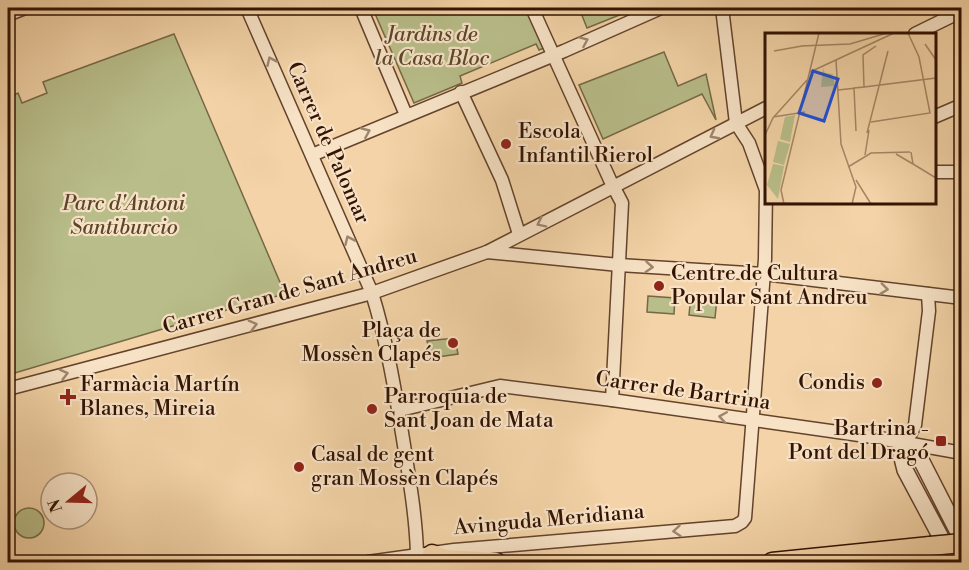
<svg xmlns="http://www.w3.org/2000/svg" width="969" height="570" font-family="'Libre Bodoni',serif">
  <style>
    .green { fill: #b8bd89; stroke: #766846; stroke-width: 1.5 }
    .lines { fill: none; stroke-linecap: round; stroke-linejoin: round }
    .minor-casing { stroke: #63432b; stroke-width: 15 }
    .tertiary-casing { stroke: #63432b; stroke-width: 18 }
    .primary-casing { stroke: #331302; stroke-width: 21 }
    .minor { stroke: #f7e2c6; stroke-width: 12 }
    .tertiary { stroke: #f7e2c6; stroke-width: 15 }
    .primary { stroke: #f3d3a7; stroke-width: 18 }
    .primary-bridge-casing { stroke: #331302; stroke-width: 21; stroke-linecap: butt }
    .primary-bridge { stroke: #f3d3a7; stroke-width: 18 }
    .oneway { stroke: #9f856e }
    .poi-dot { fill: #8f2418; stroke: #f7e2c6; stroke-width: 2 }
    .labels { text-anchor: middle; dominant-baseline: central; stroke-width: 4.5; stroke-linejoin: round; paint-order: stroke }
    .park-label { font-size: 21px; font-style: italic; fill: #5b462a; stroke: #f7e2c6 }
    .poi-label { font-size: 21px; fill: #331302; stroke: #f7e2c6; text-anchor: start }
    .street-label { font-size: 21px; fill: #331302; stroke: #f7e2c6 }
    .inset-road { fill: none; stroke: #a68665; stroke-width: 1.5 }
    .view { fill: #1d4ed8; fill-opacity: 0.15; stroke: #1d4ed8; stroke-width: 3 }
    .inset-edge { fill: none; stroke: #331302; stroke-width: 3 }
  </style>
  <rect width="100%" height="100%" fill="#f3d3a7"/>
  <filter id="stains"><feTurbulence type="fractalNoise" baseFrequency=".00333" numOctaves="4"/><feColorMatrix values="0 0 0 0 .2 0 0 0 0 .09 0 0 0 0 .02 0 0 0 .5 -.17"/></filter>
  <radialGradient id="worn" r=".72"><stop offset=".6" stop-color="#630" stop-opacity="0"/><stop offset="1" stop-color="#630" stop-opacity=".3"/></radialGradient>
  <!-- green -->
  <g class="green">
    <path d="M377,8H527L544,48L539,50L536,44L460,76L462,83L414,103L373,9Z"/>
    <path d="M579,8H637L587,28Z"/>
    <path d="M174,34L285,294L250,303L8,375V184L9,183L8,178V98L18,93L22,103L47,93L43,82Z"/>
    <path d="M664,52L678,86L706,74L716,120L702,94L603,139L579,85Z"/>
    <path d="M691,295L717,298L715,318L689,315Z"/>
    <path d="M648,296L675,298L674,314L647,312Z"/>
    <path d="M455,338L458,354L431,358L427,341Z"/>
    <circle cx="29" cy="523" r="15"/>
  </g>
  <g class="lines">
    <!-- minor casing -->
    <g class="minor-casing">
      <g id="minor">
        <path d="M247,8L372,293C387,342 395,390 403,439C409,477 416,516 417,554"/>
        <path d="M361,8L406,115"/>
        <path d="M532,8L610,180L622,203L612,400"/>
        <path d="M915,34L962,11"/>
        <path d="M461,92L502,180L519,234"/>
        <path d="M934,117L962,105"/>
        <path d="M312,155L564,51L661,8"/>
        <path d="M934,172H962"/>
        <path d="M487,252L619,265L764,274L962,298"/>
        <path d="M8,389L372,293L487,252L766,108"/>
        <path d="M400,410L500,386L612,400L873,437L962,453"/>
        <path d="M906,443L915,425L929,311L928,294"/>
        <path d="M368,562L454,550L735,526L742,522L745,518L765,259L766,190L749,143L736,123L722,8"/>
      </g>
    </g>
    <!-- tertiary casing -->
    <g class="tertiary-casing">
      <g id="tertiary">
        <path d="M8,13L21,8"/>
        <path d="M954,562L905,470L901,454L906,443L920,458L962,540"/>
      </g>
    </g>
    <!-- primary casing -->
    <g class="primary-casing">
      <g id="primary">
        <path d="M432,554L445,559L496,562"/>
        <path d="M772,562L930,546"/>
      </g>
    </g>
    <!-- minor -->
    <use href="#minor" class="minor"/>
    <!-- tertiary -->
    <use href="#tertiary" class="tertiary"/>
    <!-- primary -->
    <use href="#primary" class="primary"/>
    <!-- primary-bridge casing -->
    <g class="primary-bridge-casing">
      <path id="primary-bridge" d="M930,546L962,543"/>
    </g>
    <!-- primary-bridge -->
    <use href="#primary-bridge" class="primary-bridge"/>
  </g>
  <!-- one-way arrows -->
  <defs><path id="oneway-chevron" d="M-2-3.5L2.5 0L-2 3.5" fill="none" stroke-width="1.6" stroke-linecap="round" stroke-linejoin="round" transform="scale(1.5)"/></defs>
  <g class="oneway">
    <use href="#oneway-chevron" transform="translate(584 41) rotate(-24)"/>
    <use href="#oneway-chevron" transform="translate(271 61) rotate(-114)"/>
    <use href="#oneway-chevron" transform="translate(366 132) rotate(-23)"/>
    <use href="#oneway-chevron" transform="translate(714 135) rotate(152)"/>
    <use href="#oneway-chevron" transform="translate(541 223) rotate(154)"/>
    <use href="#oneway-chevron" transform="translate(349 240) rotate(-114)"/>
    <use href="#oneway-chevron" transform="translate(649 267) rotate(4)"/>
    <use href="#oneway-chevron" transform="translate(884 289) rotate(7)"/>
    <use href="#oneway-chevron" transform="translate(253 325) rotate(-15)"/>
    <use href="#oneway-chevron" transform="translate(64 374) rotate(-15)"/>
    <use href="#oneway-chevron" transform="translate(723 417) rotate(-171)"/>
    <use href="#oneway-chevron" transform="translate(677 531) rotate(175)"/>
  </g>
  <!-- markers -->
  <g class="poi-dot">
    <circle cx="506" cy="144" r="6"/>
    <circle cx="659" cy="286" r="6"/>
    <circle cx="453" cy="343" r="6"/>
    <circle cx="877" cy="383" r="6"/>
    <path d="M65 388h6v6h6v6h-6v6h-6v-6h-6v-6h6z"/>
    <circle cx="372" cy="409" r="6"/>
    <rect x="935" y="435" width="12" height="12" rx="3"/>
    <circle cx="299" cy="467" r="6"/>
  </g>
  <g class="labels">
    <!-- park labels -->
    <g class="park-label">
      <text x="432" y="35">Jardins de<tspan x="432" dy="24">la Casa Bloc</tspan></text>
      <text x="124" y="204">Parc d'Antoni<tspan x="124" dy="24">Santiburcio</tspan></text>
    </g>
    <!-- poi labels -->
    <g class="poi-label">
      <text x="518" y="132">Escola<tspan x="518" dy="24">Infantil Rierol</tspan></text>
      <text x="671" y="274">Centre de Cultura<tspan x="671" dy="24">Popular Sant Andreu</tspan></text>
      <text x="441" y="331" text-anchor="end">Plaça de<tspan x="441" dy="24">Mossèn Clapés</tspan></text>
      <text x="865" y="383" text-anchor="end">Condis</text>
      <text x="80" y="385">Farmàcia Martín<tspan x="80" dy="24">Blanes, Mireia</tspan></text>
      <text x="384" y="397">Parroquia de<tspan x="384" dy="24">Sant Joan de Mata</tspan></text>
      <text x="929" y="429" text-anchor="end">Bartrina -<tspan x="929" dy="24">Pont del Dragó</tspan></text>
      <text x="311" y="455">Casal de gent<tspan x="311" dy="24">gran Mossèn Clapés</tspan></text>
    </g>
    <!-- street labels -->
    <g class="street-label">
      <text transform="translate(328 143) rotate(66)">Carrer de Palomar</text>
      <text transform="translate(290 292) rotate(-16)">Carrer Gran de Sant Andreu</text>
      <text transform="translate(683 391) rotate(8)">Carrer de Bartrina</text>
      <text transform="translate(549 520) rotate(-5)">Avinguda Meridiana</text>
    </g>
  </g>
  <!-- overview -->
  <g transform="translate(765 33)">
    <rect width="171" height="171" fill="#f3d3a7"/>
    <path d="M58,35L60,40L69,41L65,43L69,44V53L56,54ZM30,82L25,109L15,106L20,84ZM13,108L25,111L19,132L8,129ZM8,131L19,133L13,166L2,152Z" fill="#b8bd89"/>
    <path class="inset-road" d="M160,11L171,27M36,13L85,11L122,0M9,18L37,13M71,27L76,111L91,154L87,171M45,39L129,0M99,54L171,45M73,57L91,55M8,84L40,79M106,89L165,80L154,24L143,0M91,98L89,55L99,54L98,22L111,13M102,100L123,18M0,102L8,85L42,47M146,119L148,131L171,145M131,121L148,131M100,122L104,97M83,134L106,120L145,119M91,147L106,171M0,170L94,171M19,171L16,157L54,0"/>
    <path class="view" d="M48,38L73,46L59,88L34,80Z"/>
    <rect width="171" height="171" class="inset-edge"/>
  </g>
  <!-- margin -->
  <rect width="969" height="570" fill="none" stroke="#f3d3a7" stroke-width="30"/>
  <rect x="9" y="9" width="951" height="552" fill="none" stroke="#331302" stroke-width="3"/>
  <rect x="15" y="15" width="939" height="540" fill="none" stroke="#331302" stroke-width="1.5"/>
  <!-- north arrow -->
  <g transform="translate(69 501) rotate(251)"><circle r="28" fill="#f7e2c6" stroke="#a98f78" stroke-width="1.5"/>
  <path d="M0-4.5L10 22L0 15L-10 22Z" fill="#8f2418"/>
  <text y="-9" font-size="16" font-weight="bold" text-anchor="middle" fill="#331302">N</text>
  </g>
  <rect width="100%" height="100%" filter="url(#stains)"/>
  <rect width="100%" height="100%" fill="url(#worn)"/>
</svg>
